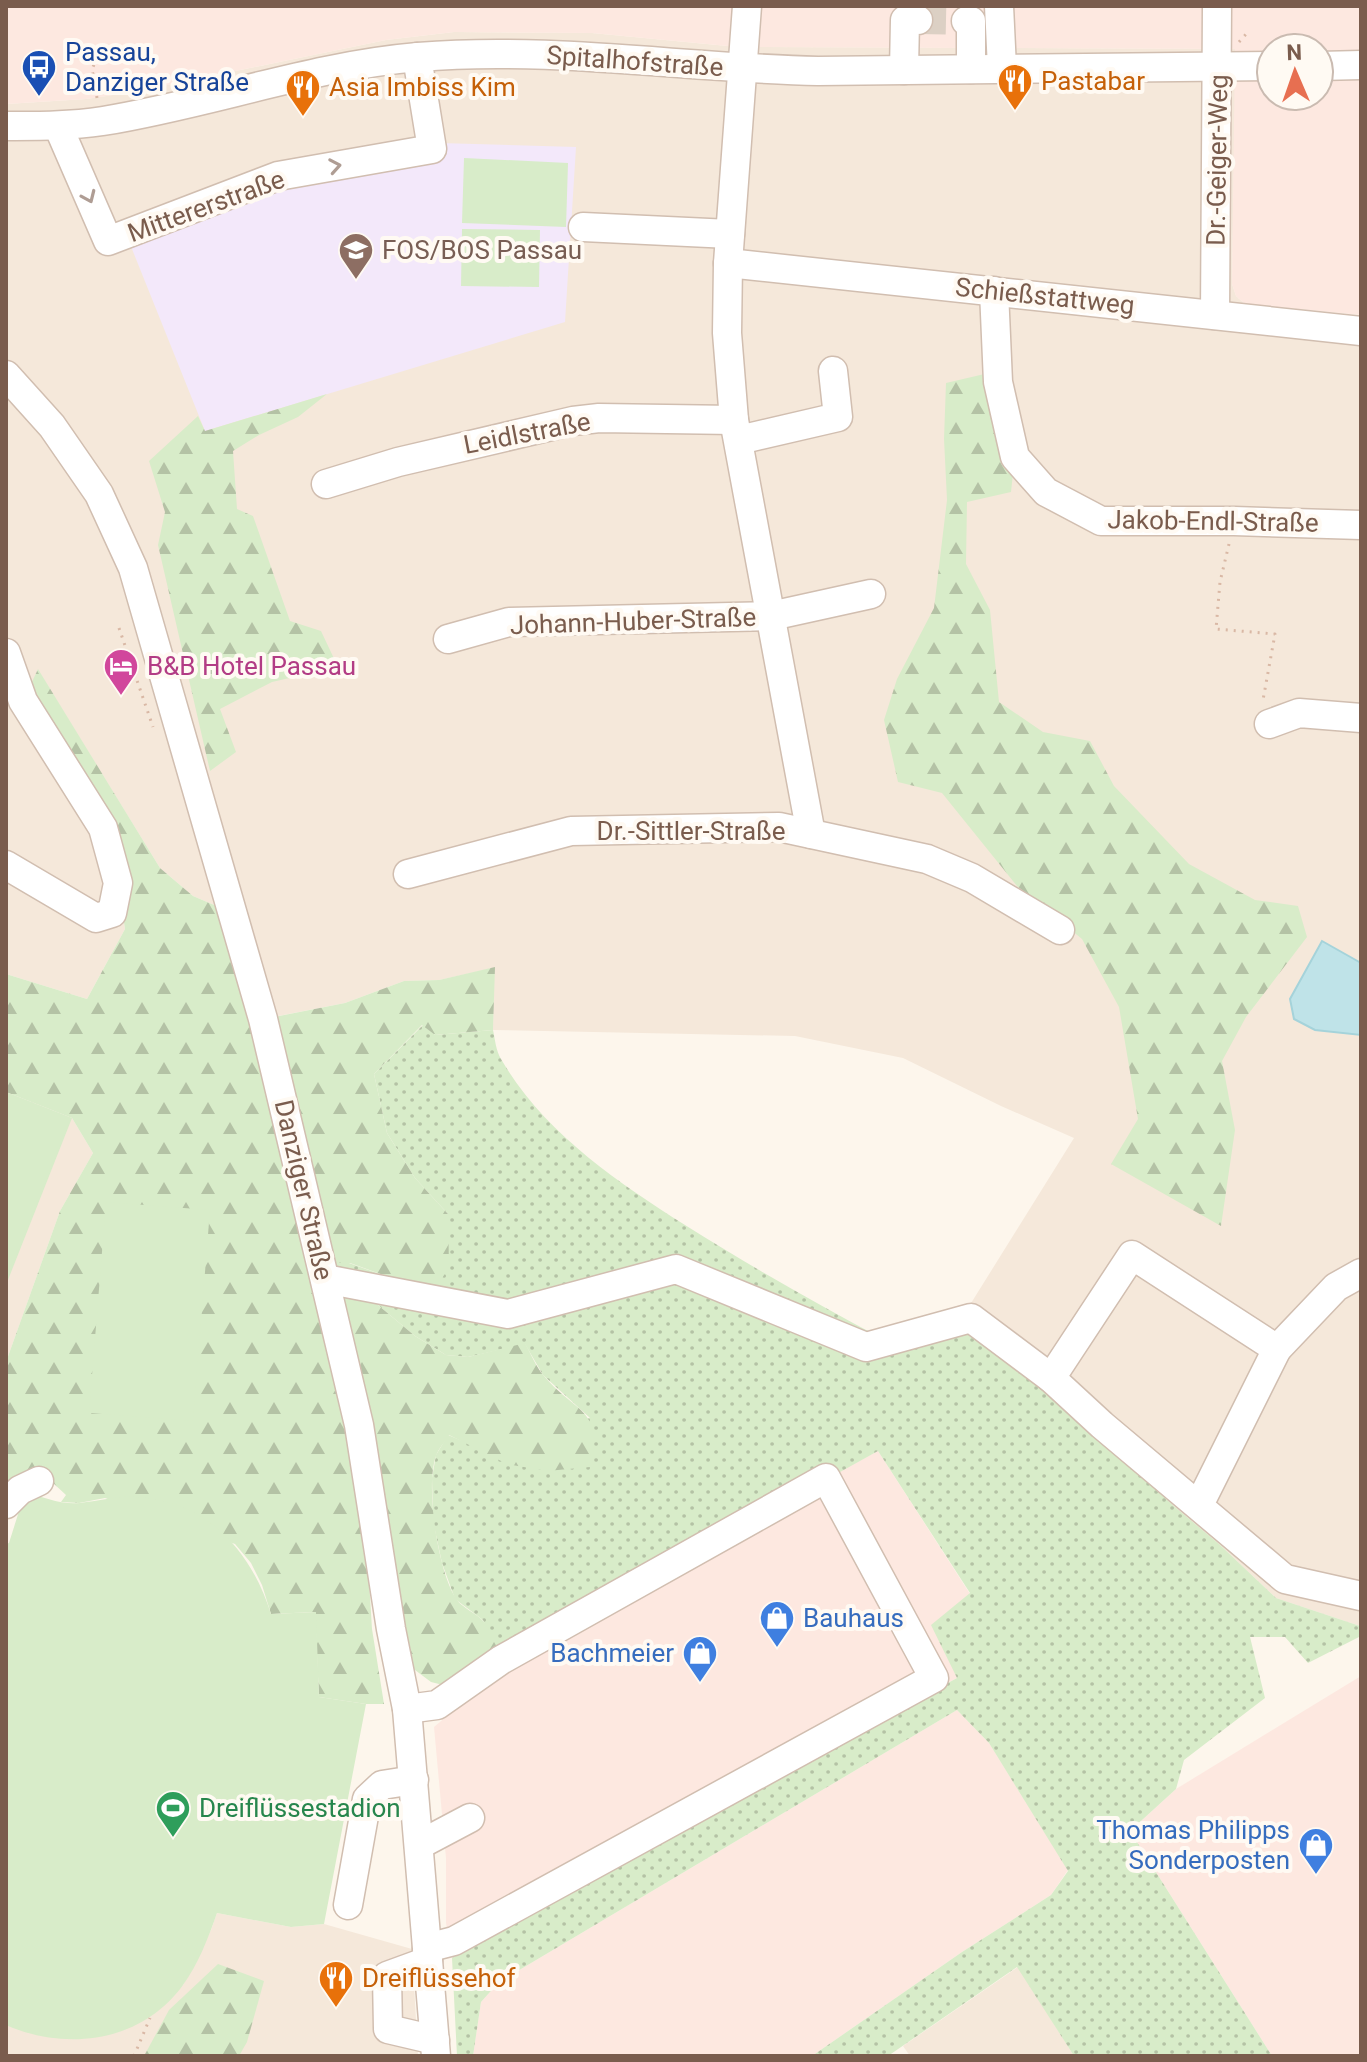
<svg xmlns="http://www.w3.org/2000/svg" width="1367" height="2062" font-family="Roboto,sans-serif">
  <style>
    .residential { fill: #f5e8da }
    .commercial { fill: #fde8e0; fill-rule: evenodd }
    .education { fill: #f3e8fa }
    .grass { fill: url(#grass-dots) }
    .forest { fill: url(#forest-firs) }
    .park { fill: #d8ecc9 }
    .water { fill: #bfe3e8; stroke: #a5d3da; stroke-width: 2 }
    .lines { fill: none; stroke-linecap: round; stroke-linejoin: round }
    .minor-tunnel { stroke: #dcd0c4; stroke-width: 28; stroke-dasharray: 28 14; stroke-linecap: butt }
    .minor-casing { stroke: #d1beb0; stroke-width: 31 }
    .path { stroke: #d9b8a5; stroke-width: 3; stroke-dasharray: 2 6; stroke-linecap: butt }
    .minor { stroke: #fff; stroke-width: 28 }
    .oneway { stroke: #af9d94 }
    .labels { text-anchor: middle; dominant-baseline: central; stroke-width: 8; stroke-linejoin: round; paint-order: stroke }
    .transit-label { font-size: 26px; fill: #164399; stroke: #fffaf3; text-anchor: start }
    .street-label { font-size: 26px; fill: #7a5c4d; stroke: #fffaf3 }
    .food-label { font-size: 26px; fill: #c56008; stroke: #fffaf3; text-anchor: start }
    .education-label { font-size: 26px; fill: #785e54; stroke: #fffaf3; text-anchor: start }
    .hotel-label { font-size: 26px; fill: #b23c85; stroke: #fffaf3; text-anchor: start }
    .shop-label { font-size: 26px; fill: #366cbe; stroke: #fffaf3; text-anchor: end }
    .leisure-label { font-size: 26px; fill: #27864d; stroke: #fffaf3; text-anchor: start }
  </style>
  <defs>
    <pattern id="grass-dots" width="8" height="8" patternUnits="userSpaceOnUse" patternTransform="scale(2)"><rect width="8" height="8" fill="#d8ecc9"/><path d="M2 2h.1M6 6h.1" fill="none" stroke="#b4c2a5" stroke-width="1.8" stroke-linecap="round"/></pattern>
    <pattern id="forest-firs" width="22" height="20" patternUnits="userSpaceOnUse" patternTransform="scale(2)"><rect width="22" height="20" fill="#d8ecc9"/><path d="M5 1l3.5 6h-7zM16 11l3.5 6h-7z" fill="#b4c2a5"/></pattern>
  </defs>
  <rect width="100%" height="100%" fill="#fdf6ec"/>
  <!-- residential -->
  <g class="residential">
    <path d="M454,32L592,33L738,47L1236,49L1232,284L1236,296L1245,304L1361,320L1360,1626L1276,1598L1219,1544L1175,1507L963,1316L1074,1138L1001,1106L903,1058L795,1036L493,1030L494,968L439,980L404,981L345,1003L263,1019L233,913L193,896L160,868L38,670L23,702L118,883L125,929L87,999L6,974V104L86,99L133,92L386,40Z"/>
    <path d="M6,1092L72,1118L93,1153L60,1211L6,1362Z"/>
    <path d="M217,1913L291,1927L324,1924L412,1949L418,2056H6V2025L183,1985L211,1930Z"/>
    <path d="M1018,1967L1074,2056H910L903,2046Z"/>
  </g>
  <!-- commercial -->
  <g class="commercial">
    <path d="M6,6H1361V315L1245,304L1236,296L1232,284L1235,49L738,47L592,33L454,32L386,40L133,92L86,99L6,104ZM1271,48H1319V96H1271Z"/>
    <path d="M878,1451L970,1594L957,1678L452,1958L446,1923V1858L434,1727L498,1673L534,1635Z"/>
    <path d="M1361,1676V2056H1272L1130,1831L1176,1789Z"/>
    <path d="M957,1710L989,1743L1068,1870L1051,1895L962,1952L812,2056H473L481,2002L499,1982Z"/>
  </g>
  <!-- education -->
  <path class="education" d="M439,143L576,147L565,322L205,431L128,239L251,191Z"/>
  <!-- grass -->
  <path class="grass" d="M423,1025L435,1035L493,1030C495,1039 496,1051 501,1059C543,1132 616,1181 685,1225C750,1266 817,1304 885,1340L963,1316L1175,1507L1219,1544L1276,1598L1360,1626L1359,1637L1308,1663L1285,1637H1250L1265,1698L1184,1760L1176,1789L1130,1831L1272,2056H1074L1017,1967L888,2056H812L962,1952L1051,1895L1068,1871L989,1743L957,1710L499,1982L481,2002L473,2056H457L452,1958L957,1678L931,1625L970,1593L878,1451L501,1660L483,1620L455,1599L442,1563L433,1521L432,1478L436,1455L448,1435L465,1442L590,1418L543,1375L525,1344L468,1357L446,1355L415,1336L360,1290L321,1263H349L433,1293L448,1214L415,1178L387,1133L374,1074Z"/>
  <!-- forest -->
  <g class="forest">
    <path d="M993,372L1014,464L1011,492L967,502L966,564L990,610L999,702L1043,732L1090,741L1114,786L1189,864L1255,900L1298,906L1307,937L1246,1017L1222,1061L1235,1130L1221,1226L1111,1164L1138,1119L1119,1007L1082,939L1017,886L942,793L898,782L884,720L897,679L934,608L947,500L944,439L946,383Z"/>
    <path d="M327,394L298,417L259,435L233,451L237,509L253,516L290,621L321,631L338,667L272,682L220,709L236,752L210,771L158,545L165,512L149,461L198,416L205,431Z"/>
    <path d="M38,669L160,868L193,896L233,913L264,1019L345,1003L404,981L439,980L495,967L493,1030L435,1035L422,1025L374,1074L387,1133L415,1178L448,1214L449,1267L433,1293L350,1263H322L360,1290L415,1336L446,1355L468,1357L525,1343C531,1354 536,1367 544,1376C575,1413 605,1409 590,1467L547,1471L507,1464L449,1435C445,1442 438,1449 436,1456C425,1487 438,1569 455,1597C459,1605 471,1611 479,1617C491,1627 497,1645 501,1660L443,1685L431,1682L411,1667L405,1630L360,1431L372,1629L384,1704H366L319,1697L315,1612L271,1614L262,1585L251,1563L235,1544L105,1498L79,1503L61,1502L66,1495L38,1469L6,1487V1362L60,1211L93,1153L72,1118L6,1092V974L87,999L125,929L118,883L23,701Z"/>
    <path d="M218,1964L264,1981L247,2042L239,2056H144L169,2010Z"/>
  </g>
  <!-- park -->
  <g class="park">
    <path d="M464,158L568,163L566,227L462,223Z"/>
    <path d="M462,229L540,230L539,287L461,286Z"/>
    <path d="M6,1092L72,1118L6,1285Z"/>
    <path d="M106,1202L210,1210L193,1421L89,1413Z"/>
    <path d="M25,1492C43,1497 61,1505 80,1503C99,1501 116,1496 135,1497C206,1500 251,1550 271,1614L316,1612L319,1697L366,1704L324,1924L291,1927L217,1913C209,1936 198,1965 183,1985C142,2042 67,2052 6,2025V1544L9,1543Z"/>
  </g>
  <!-- water -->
  <path class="water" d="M1322,941L1361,963V1035L1315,1030L1294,1019L1290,999Z"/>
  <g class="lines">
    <!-- minor-tunnel -->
    <path class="minor-tunnel" d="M918,20L966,21"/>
    <!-- minor casing -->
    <g class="minor-casing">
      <g id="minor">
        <path d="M747,6L728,263L727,333L734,420L811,834"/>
        <path d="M999,6L1002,68"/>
        <path d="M966,21H971V69"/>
        <path d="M1319,66L1361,65"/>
        <path d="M904,70L905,20H918"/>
        <path d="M6,126C38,126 71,126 103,121C209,104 311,66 418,57C552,46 684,68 818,71L1271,66"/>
        <path d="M58,126L108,241L278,176L432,149L417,57"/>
        <path d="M583,227L730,234"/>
        <path d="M728,263L1361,331"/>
        <path d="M994,291L998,382L1015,457L1046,492L1101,521H1234L1361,525"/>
        <path d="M1215,315L1217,6"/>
        <path d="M6,375L52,426L99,494L133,568L263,1019L359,1425L391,1629L407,1709L436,2056"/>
        <path d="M739,440L838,417L833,371"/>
        <path d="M326,484L398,462L573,421L599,418L734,420"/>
        <path d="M448,639L509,622L771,616L871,594"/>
        <path d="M6,653L23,701L103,828L118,883L112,913L96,918L6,865"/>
        <path d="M1269,724L1299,713L1361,718"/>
        <path d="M408,874L571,831L779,827L927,859L972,878L1060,930"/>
        <path d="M325,1279L508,1314L676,1269L866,1347L971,1318L1051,1378"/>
        <path d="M1277,1349L1336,1287L1361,1273"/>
        <path d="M6,1504L20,1490L39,1481"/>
        <path d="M1199,1505L1277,1349L1132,1255L1051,1378L1102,1425L1285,1579L1361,1596"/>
        <path d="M407,1709L437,1705L501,1660L826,1478L934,1678L454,1941L427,1948"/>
        <path d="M419,1845L470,1818"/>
        <path d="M348,1905L367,1799L382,1785L414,1780"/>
        <path d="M428,1961L387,1976L388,2029L435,2040"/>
      </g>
    </g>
    <!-- path -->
    <g class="path">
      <path d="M1239,42L1248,32"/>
      <path d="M97,98L92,69L100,52"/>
      <path d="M1229,544L1220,582L1216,629L1275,634L1263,700"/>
      <path d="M119,628L153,727"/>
      <path d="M134,2056L150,2018"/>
    </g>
    <!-- minor -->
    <use href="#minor" class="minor"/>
  </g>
  <!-- one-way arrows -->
  <defs><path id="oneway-chevron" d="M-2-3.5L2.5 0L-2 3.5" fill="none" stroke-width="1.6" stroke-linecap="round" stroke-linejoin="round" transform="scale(2)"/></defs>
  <g class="oneway">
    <use href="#oneway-chevron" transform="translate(335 166) rotate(-10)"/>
    <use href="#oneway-chevron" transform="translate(89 197) rotate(66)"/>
  </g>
  <!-- icons -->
  <defs>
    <g id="bus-pin" transform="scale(1.8)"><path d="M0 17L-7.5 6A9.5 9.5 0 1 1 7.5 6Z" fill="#1a4fb4" stroke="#fffaf3"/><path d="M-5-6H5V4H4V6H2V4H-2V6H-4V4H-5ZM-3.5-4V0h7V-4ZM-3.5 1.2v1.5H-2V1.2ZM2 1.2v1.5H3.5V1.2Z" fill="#fff"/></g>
    <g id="restaurant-pin" transform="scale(1.8)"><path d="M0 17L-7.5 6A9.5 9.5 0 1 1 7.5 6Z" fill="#e8710a" stroke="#fffaf3"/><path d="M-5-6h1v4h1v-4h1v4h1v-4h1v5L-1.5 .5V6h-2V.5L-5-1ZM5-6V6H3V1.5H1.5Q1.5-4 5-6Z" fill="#fff"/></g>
    <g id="school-pin" transform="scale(1.8)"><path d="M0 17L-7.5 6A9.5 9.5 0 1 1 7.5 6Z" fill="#8d6e63" stroke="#fffaf3"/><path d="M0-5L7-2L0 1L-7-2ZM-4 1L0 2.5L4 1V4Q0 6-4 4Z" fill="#fff"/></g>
    <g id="hotel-pin" transform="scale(1.8)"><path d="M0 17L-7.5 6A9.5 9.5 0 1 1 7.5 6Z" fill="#d1479c" stroke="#fffaf3"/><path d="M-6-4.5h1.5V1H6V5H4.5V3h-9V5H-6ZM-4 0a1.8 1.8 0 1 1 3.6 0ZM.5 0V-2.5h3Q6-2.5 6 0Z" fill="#fff"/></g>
    <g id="shop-pin" transform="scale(1.8)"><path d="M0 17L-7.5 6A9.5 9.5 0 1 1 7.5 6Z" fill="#3f7fe0" stroke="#fffaf3"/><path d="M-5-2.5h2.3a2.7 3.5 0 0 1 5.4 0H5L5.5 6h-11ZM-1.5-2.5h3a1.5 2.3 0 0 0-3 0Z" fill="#fff"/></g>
    <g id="stadium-pin" transform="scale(1.8)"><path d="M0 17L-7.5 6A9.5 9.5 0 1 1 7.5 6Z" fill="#2e9e5b" stroke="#fffaf3"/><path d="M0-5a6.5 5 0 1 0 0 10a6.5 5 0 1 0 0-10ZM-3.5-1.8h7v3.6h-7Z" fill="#fff"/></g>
  </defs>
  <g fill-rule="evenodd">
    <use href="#bus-pin" x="39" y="67"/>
    <use href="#restaurant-pin" x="1015" y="81"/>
    <use href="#restaurant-pin" x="303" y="87"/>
    <use href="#school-pin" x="356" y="250"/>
    <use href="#hotel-pin" x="121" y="666"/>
    <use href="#shop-pin" x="777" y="1618"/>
    <use href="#shop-pin" x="700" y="1653"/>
    <use href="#stadium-pin" x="173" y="1808"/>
    <use href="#shop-pin" x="1316" y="1845"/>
    <use href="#restaurant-pin" x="336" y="1978"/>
  </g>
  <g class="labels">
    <!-- transit labels -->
    <g class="transit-label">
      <text x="65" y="52">Passau,<tspan x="65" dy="30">Danziger Straße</tspan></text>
    </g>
    <!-- street labels -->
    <g class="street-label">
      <text transform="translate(635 61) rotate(4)">Spitalhofstraße</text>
      <text transform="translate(1217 160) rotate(-89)">Dr.-Geiger-Weg</text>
      <text transform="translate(206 206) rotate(-20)">Mittererstraße</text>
      <text transform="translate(1045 296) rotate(6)">Schießstattweg</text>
      <text transform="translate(527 433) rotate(-11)">Leidlstraße</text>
      <text transform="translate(1213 521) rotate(1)">Jakob-Endl-Straße</text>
      <text transform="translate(633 621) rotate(-2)">Johann-Huber-Straße</text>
      <text x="691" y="831">Dr.-Sittler-Straße</text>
      <text transform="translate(304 1190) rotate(77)">Danziger Straße</text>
    </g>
    <!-- food labels -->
    <g class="food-label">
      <text x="1041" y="81">Pastabar</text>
      <text x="329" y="87">Asia Imbiss Kim</text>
      <text x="362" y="1978">Dreiflüssehof</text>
    </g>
    <!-- education labels -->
    <g class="education-label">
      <text x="382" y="250">FOS/BOS Passau</text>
    </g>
    <!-- hotel labels -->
    <g class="hotel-label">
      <text x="147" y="666">B&amp;B Hotel Passau</text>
    </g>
    <!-- shop labels -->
    <g class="shop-label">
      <text x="803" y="1618" text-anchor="start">Bauhaus</text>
      <text x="674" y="1653">Bachmeier</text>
      <text x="1290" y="1830">Thomas Philipps<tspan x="1290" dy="30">Sonderposten</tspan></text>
    </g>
    <!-- leisure labels -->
    <g class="leisure-label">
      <text x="199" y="1808">Dreiflüssestadion</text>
    </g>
  </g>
  <!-- border -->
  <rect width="1367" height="2062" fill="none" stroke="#7a5c4d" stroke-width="16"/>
  <!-- north arrow -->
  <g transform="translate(1295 72) rotate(358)"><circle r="38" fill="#fffaf3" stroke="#cabbb1" stroke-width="2"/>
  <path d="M0-6L14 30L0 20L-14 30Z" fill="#e76f51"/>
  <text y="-12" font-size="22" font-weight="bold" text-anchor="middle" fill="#7a5c4d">N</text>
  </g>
</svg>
